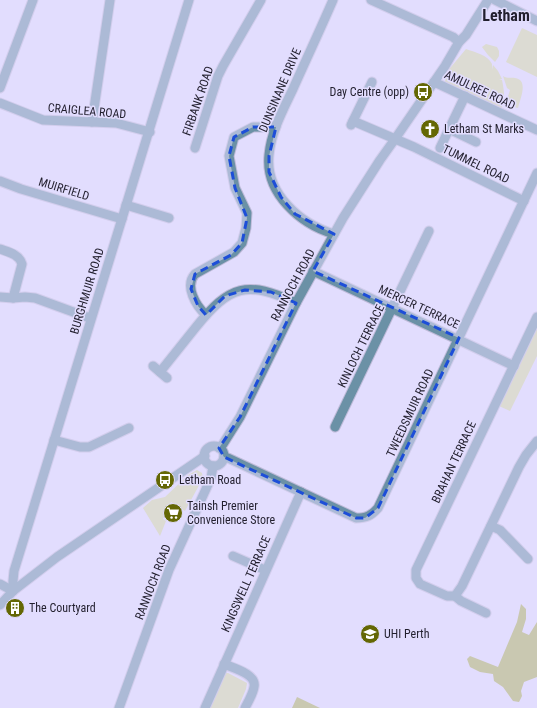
<svg xmlns="http://www.w3.org/2000/svg" width="537" height="708" font-family="'Roboto Condensed',sans-serif">
  <style>
    .green { fill: #d5d99f }
    .forest { fill: #abaf54 }
    .lines { fill: none; stroke-linecap: round; stroke-linejoin: round }
    .minor-casing { stroke: #bfbbd9; stroke-width: 11 }
    .minor { stroke: #6b91a6; stroke-width: 9 }
    .marked { fill: none; stroke: #1d4ed8; stroke-width: 3; stroke-dasharray: 8 5; stroke-linejoin: round }
    .labels { text-anchor: middle; dominant-baseline: central; stroke-width: 3; stroke-linejoin: round; paint-order: stroke }
    .street-label { font-size: 12px; fill: #221f2e; stroke: #e2ddfe }
    .poi-label { font-size: 12px; fill: #221f2e; stroke: #e2ddfe; text-anchor: start }
    .district-label { font-size: 16px; font-weight: bold; fill: #221f2e; stroke: #e2ddfe }
  </style>
  <rect width="100%" height="100%" fill="#e2ddfe"/>
  <!-- green -->
  <g class="green">
    <path d="M522,28L537,35V77L506,62Z"/>
    <path d="M486,44L497,47L499,51V56L495,62L488,55L482,47Z"/>
    <path d="M466,49C474,52 488,55 492,64C492,66 492,68 492,70L493,65L498,71L502,79H499L502,80C504,90 506,101 500,110L447,84L445,82L446,73Z"/>
    <path d="M503,76C508,79 510,77 515,78C529,80 520,99 518,108L507,105L505,106L510,90L507,88Z"/>
    <path d="M537,327V356L510,411L499,406Z"/>
    <path d="M197,470L202,473L203,478L185,511L171,502L163,519L166,521L160,536L143,508L152,500L165,497L188,475Z"/>
    <path d="M225,673H228L247,683L246,689L238,708H207Z"/>
  </g>
  <!-- forest -->
  <g class="forest">
    <path d="M521,604L526,609V619L522,632L529,635L537,622V677L524,682L521,691L522,696L519,702L513,701L503,687L494,681L493,674L480,672L470,667L467,659L470,656L498,667L517,622Z"/>
    <path d="M297,697L320,708H292Z"/>
  </g>
  <g class="lines">
    <!-- minor casing -->
    <g class="minor-casing">
      <g id="minor">
        <path d="M333,0C320,30 306,60 293,89C283,110 271,132 269,155C265,193 300,224 334,234"/>
        <path d="M371,0L453,37L459,42"/>
        <path d="M495,0L537,21"/>
        <path d="M434,82L537,130"/>
        <path d="M0,88L33,0"/>
        <path d="M0,103L43,120L116,123L150,132"/>
        <path d="M353,121L414,147L524,201"/>
        <path d="M92,122L110,0"/>
        <path d="M351,125L372,82"/>
        <path d="M449,129L476,142"/>
        <path d="M195,148L218,76L223,66L261,0"/>
        <path d="M440,148L465,96"/>
        <path d="M0,181L21,189L122,219"/>
        <path d="M126,205L169,218"/>
        <path d="M0,249C8,252 19,254 22,264L13,298"/>
        <path d="M313,271L514,366"/>
        <path d="M0,297L13,298L25,297L35,298L87,317H91"/>
        <path d="M206,315C196,306 184,286 195,274L234,252L242,243L246,228L247,213L235,188L229,156L234,137L253,127H276"/>
        <path d="M153,366L167,378"/>
        <path d="M160,372C172,357 184,342 196,327C230,285 247,280 296,303"/>
        <path d="M335,427L429,231"/>
        <path d="M54,440L80,447H89L129,428"/>
        <circle cx="214" cy="456" r="10"/>
        <path d="M219,448L223,444L240,417L296,303L343,218L380,160L395,139L445,66L459,42L466,35L488,0"/>
        <path d="M224,457L228,458L356,518C366,518 371,516 378,508L537,173"/>
        <path d="M491,526L500,530L528,559"/>
        <path d="M233,556L265,570"/>
        <path d="M0,584L13,591"/>
        <path d="M13,591V581L14,571L34,506L189,0"/>
        <path d="M455,596H447L420,584L416,578V570L537,317"/>
        <path d="M0,605L13,591L57,557L205,456"/>
        <path d="M486,613L461,601L455,596L462,586L519,467L526,455L537,441"/>
        <path d="M224,664C233,668 257,674 254,687C253,694 248,702 245,708"/>
        <path d="M119,708L169,570L211,478L213,466"/>
        <path d="M205,708L301,492"/>
      </g>
    </g>
    <!-- minor -->
    <use href="#minor" class="minor"/>
  </g>
  <!-- marked area -->
  <path d="M0 0H537V708H0ZM253,127H276L269,156V172L281,197L295,214L334,234L313,271L459,338L378,508L365,518H356L224,457L219,448L240,417L296,303L271,292L245,290L225,296L206,315L198,306L191,289L195,274L231,255L242,243L247,218L235,188L229,156L234,137Z" fill="#e2ddfe" fill-opacity=".55" fill-rule="evenodd"/>
  <path class="marked" d="M253,127H276L269,156V172L281,197L295,214L334,234L313,271L459,338L378,508L365,518H356L224,457L219,448L240,417L296,303L271,292L245,290L225,296L206,315L198,306L191,289L195,274L231,255L242,243L247,218L235,188L229,156L234,137Z"/>
  <!-- icons -->
  <defs>
    <g id="bus-disc" transform="scale(1)"><circle r="9.5" fill="#646704" stroke="#e2ddfe"/><path d="M-5-6H5V4H4V6H2V4H-2V6H-4V4H-5ZM-3.5-4V0h7V-4ZM-3.5 1.2v1.5H-2V1.2ZM2 1.2v1.5H3.5V1.2Z" fill="#fff"/></g>
    <g id="church-disc" transform="scale(1)"><circle r="9.5" fill="#646704" stroke="#e2ddfe"/><path d="M-1.2-6h2.4v3.5h3.3v2.4h-3.3V6h-2.4V-.1h-3.3v-2.4h3.3Z" fill="#fff"/></g>
    <g id="supermarket-disc" transform="scale(1)"><circle r="9.5" fill="#646704" stroke="#e2ddfe"/><path d="M-6-5.5h2.5l.6 2H6L4.5 2H-2.5L-4.4-4H-6ZM-1.5 3.2a1.3 1.3 0 1 0 .1 0ZM3 3.2a1.3 1.3 0 1 0 .1 0Z" fill="#fff"/></g>
    <g id="building-disc" transform="scale(1)"><circle r="9.5" fill="#646704" stroke="#e2ddfe"/><path d="M-4-6H4V6H1V3H-1V6H-4ZM-2.5-4.3h1.7v1.8h-1.7ZM.8-4.3h1.7v1.8H.8ZM-2.5-1h1.7V.8h-1.7ZM.8-1h1.7V.8H.8Z" fill="#fff"/></g>
    <g id="university-disc" transform="scale(1)"><circle r="9.5" fill="#646704" stroke="#e2ddfe"/><path d="M0-5L7-2L0 1L-7-2ZM-4 1L0 2.5L4 1V4Q0 6-4 4Z" fill="#fff"/></g>
  </defs>
  <g fill-rule="evenodd">
    <use href="#bus-disc" x="423" y="92"/>
    <use href="#church-disc" x="430" y="129"/>
    <use href="#bus-disc" x="165" y="480"/>
    <use href="#supermarket-disc" x="173" y="513"/>
    <use href="#building-disc" x="15" y="608"/>
    <use href="#university-disc" x="370" y="634"/>
  </g>
  <g class="labels">
    <!-- street labels -->
    <g class="street-label">
      <text transform="translate(280 90) rotate(-67)">DUNSINANE DRIVE</text>
      <text transform="translate(480 90) rotate(25)">AMULREE ROAD</text>
      <text transform="translate(198 101) rotate(-71)">FIRBANK ROAD</text>
      <text transform="translate(87 111) rotate(5)">CRAIGLEA ROAD</text>
      <text transform="translate(476 164) rotate(26)">TUMMEL ROAD</text>
      <text transform="translate(64 189) rotate(17)">MUIRFIELD</text>
      <text transform="translate(293 285) rotate(-62)">RANNOCH ROAD</text>
      <text transform="translate(87 291) rotate(-73)">BURGHMUIR ROAD</text>
      <text transform="translate(419 307) rotate(25)">MERCER TERRACE</text>
      <text transform="translate(361 346) rotate(-64)">KINLOCH TERRACE</text>
      <text transform="translate(410 413) rotate(-65)">TWEEDSMUIR ROAD</text>
      <text transform="translate(454 462) rotate(-65)">BRAHAN TERRACE</text>
      <text transform="translate(153 582) rotate(-69)">RANNOCH ROAD</text>
      <text transform="translate(246 584) rotate(-66)">KINGSWELL TERRACE</text>
    </g>
    <!-- poi labels -->
    <g class="poi-label">
      <text x="409" y="92" text-anchor="end">Day Centre (opp)</text>
      <text x="444" y="129">Letham St Marks</text>
      <text x="179" y="480">Letham Road</text>
      <text x="187" y="506">Tainsh Premier<tspan x="187" dy="14">Convenience Store</tspan></text>
      <text x="29" y="608">The Courtyard</text>
      <text x="384" y="634">UHI Perth</text>
    </g>
    <!-- district labels -->
    <g class="district-label">
      <text x="506" y="15">Letham</text>
    </g>
  </g>
</svg>
